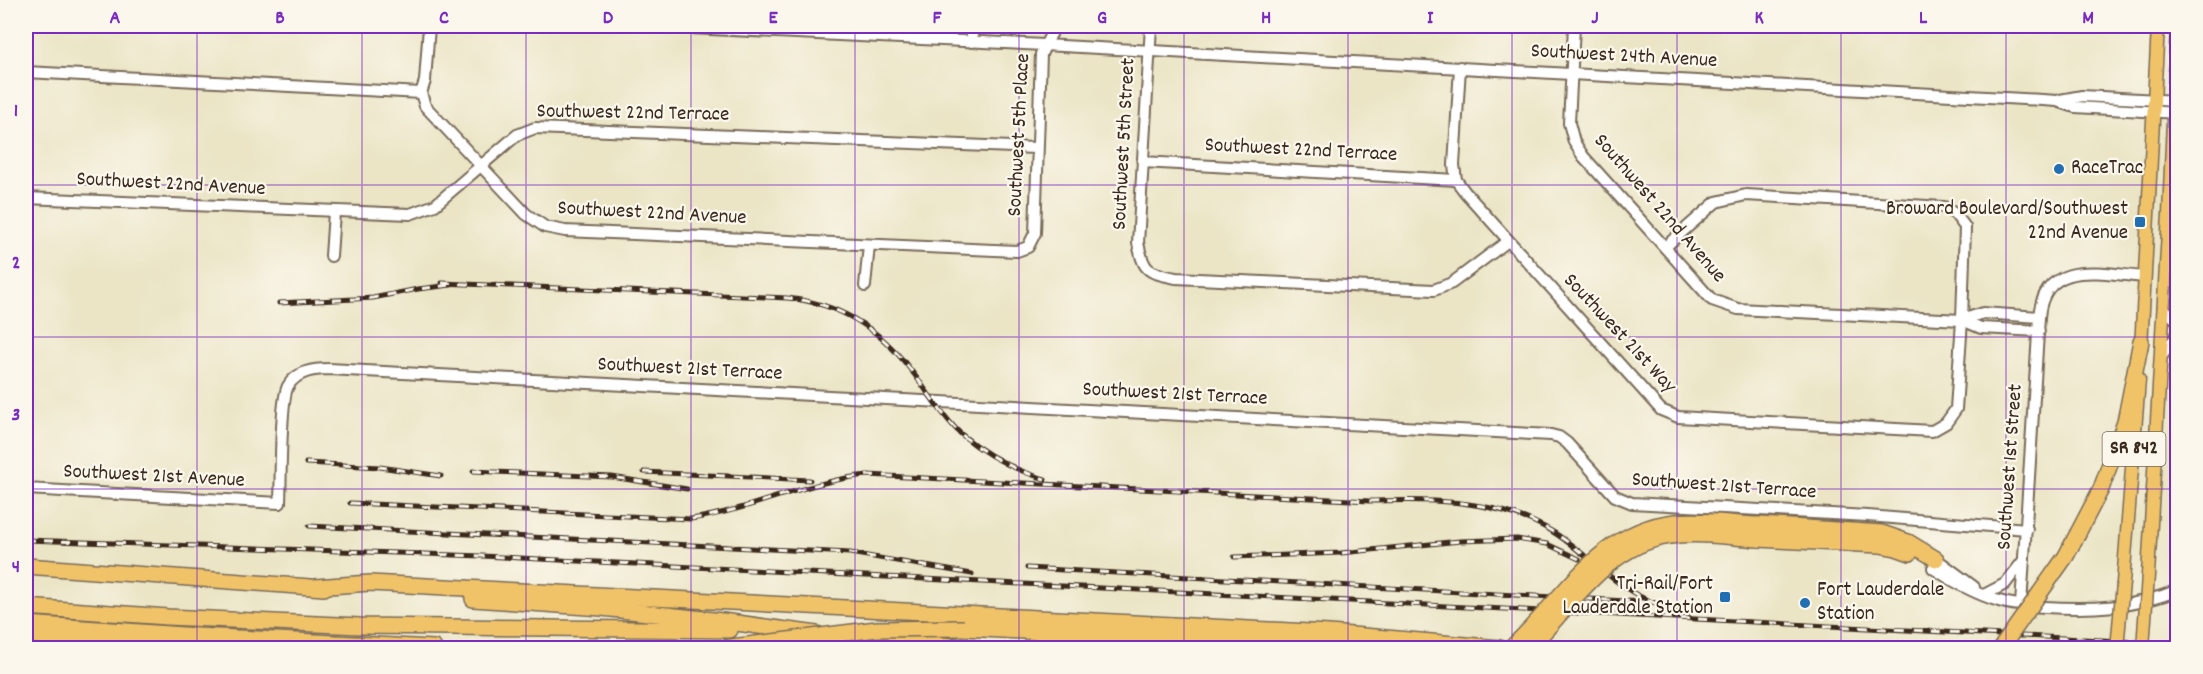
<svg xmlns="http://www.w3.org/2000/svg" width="2203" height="674" font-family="Dekko,sans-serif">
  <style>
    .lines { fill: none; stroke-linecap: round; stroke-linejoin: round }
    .minor-casing { stroke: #796b59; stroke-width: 14 }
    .major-casing { stroke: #796b59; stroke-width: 15 }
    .highway-casing { stroke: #796b59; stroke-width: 18 }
    .minor { stroke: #fff; stroke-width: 10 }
    .major { stroke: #f1c369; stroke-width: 12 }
    .highway { stroke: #f1c369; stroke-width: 15 }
    .rail-casing { stroke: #3b2a1e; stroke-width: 5 }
    .rail { stroke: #fbf7ec; stroke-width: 3; stroke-dasharray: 9; stroke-linecap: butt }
    .major-bridge-casing { stroke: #796b59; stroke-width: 15; stroke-linecap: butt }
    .highway-bridge-casing { stroke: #796b59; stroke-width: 18; stroke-linecap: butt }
    .major-bridge { stroke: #f1c369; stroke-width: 12 }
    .highway-bridge { stroke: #f1c369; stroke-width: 15 }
    .grid { fill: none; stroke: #7b2cbf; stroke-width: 1.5; stroke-opacity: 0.55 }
    .poi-dot { fill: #1f6fb2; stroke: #fbf7ec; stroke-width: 2 }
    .labels { text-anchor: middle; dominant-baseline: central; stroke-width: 4.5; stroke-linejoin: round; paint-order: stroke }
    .shield { fill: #fbf7ec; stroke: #75685c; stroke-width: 1.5 }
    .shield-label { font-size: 20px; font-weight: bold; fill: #3b2a1e }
    .street-label { font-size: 21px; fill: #3b2a1e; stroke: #fbf7ec }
    .poi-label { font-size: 21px; fill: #3b2a1e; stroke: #fbf7ec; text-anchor: start }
    .neatline { fill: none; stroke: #7b2cbf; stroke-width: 2 }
    .grid-label { font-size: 20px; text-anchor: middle; font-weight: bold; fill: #7b2cbf }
  </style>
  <rect width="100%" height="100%" fill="#fbf7ec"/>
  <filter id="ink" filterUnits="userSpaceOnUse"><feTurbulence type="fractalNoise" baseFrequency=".0167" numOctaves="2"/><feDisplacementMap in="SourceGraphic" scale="12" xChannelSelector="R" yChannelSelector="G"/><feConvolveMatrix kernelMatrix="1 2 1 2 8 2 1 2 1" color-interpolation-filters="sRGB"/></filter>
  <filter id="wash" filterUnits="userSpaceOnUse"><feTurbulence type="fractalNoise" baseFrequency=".008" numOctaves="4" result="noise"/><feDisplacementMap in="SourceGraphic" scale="24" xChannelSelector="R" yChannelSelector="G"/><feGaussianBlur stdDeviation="1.35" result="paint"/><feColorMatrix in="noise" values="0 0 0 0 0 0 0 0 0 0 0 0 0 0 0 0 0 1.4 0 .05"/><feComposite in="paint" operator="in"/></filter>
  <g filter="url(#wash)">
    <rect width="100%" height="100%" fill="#ebe5c6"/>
  </g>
  <g filter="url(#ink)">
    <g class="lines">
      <!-- minor casing -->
      <g class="minor-casing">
        <g id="minor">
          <path d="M649,26L1044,45L2043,100L2057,101L2075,107L2178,113"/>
          <path d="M1151,26L1138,243C1144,272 1147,272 1176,278L1434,290L1452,283L1508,241"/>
          <path d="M1574,26L1569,123L1574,142L1583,156L1712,300L1738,309L1962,320L1981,328L2039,331"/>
          <path d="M972,42V26"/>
          <path d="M1460,67L1454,165L1456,180L1465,192L1661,410L1678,417L1932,431L1946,423L1956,409L1962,320L1965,227L1955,214L1944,207L1746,195L1716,202L1665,247"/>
          <path d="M26,72L421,93L425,106L526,214L545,227L565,231L1017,251L1028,247L1035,233L1041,54L1052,32V26"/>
          <path d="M421,93L425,81L429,26"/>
          <path d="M2060,100L2082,96L2178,101"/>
          <path d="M1143,162L1456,180"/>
          <path d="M26,198L410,214L435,205L517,135L535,128L1036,148"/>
          <path d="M331,256L334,212"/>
          <path d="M865,286L869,245"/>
          <path d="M2163,308L2178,321"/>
          <path d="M1962,320L1983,313L2039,317"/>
          <path d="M2161,357L2178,334"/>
          <path d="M26,489L280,503C281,482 280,400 288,386C297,371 314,369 329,369L1551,435L1559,437L1567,443L1615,496L1632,503L1868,516L2027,529"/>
          <path d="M1936,559L1974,587"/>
          <path d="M1933,568C1954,582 1975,594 1999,601C2014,606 2030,606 2045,607C2090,610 2135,608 2178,590"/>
          <path d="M1984,595L2005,584L2024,560"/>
          <path d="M2021,605L2039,317C2044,257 2103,274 2145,277"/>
        </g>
      </g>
      <!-- major casing -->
      <g class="major-casing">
        <g id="major">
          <path d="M2141,348L2158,26"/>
          <path d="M2148,575L2169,214L2177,26"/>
          <path d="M2123,583L2139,380"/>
        </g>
      </g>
      <!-- highway casing -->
      <g class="highway-casing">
        <g id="highway">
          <path d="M2101,489L2125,422L2141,341"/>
          <path d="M1759,525L1882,533L1908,542L1936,559"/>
          <path d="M1758,539L1880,545L1896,548L1910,553"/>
          <path d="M26,566L324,588"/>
          <path d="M315,587L370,583L692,600L1329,633L1500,648"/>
          <path d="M473,599L602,608L722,621L817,634"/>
          <path d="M26,607L168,617L360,626L730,630"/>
          <path d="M26,624L197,636L434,648"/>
          <path d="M964,628L1353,648"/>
          <path d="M26,635L168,648"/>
          <path d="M843,636L975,648"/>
        </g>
      </g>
      <!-- minor -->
      <use href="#minor" class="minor"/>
      <!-- major -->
      <use href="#major" class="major"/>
      <!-- highway -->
      <use href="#highway" class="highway"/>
      <!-- rail casing -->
      <g class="rail-casing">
        <g id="rail">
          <path d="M442,283L787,298C838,303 879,328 910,369C927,390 941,415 961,434C986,455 1014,470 1045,479"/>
          <path d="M279,303L373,298L418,289L451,285"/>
          <path d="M306,463L380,467L441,476"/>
          <path d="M473,471L612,477L687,489"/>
          <path d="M644,472L810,480"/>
          <path d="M350,503L691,519C752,510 807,481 868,475L1370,501C1433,500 1497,498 1553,532C1579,548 1600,571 1626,588C1644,601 1667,608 1689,613"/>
          <path d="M309,526L850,553L972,574"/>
          <path d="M26,540L482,556L2178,644"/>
          <path d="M1234,557L1341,553L1460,541L1517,539L1547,544L1579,559"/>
          <path d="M1027,568L1644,602"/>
        </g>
      </g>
      <!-- rail -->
      <use href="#rail" class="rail"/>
      <!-- major-bridge casing -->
      <g class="major-bridge-casing">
        <g id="major-bridge">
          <path d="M2117,648L2123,583"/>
          <path d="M2143,648L2148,575"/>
        </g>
      </g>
      <!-- highway-bridge casing -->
      <g class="highway-bridge-casing">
        <g id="highway-bridge">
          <path d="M724,648L877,629L964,628"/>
          <path d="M1511,648C1562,601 1599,530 1675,522C1703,519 1731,524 1759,525"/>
          <path d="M1529,648C1570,607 1608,544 1670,536C1699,532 1730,537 1758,539"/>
          <path d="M2001,648L2066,556L2101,489"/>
        </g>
      </g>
      <!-- major-bridge -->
      <use href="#major-bridge" class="major-bridge"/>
      <!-- highway-bridge -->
      <use href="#highway-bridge" class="highway-bridge"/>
    </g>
  </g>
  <!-- grid -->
  <path class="grid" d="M197,26V648M362,26V648M526,26V648M691,26V648M855,26V648M1019,26V648M1184,26V648M1348,26V648M1512,26V648M1677,26V648M1841,26V648M2006,26V648M26,185H2178M26,337H2178M26,489H2178"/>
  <!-- markers -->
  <g class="poi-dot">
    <circle cx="2059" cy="169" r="6"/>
    <rect x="2134" y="216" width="12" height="12" rx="3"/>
    <rect x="1719" y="591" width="12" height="12" rx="3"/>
    <circle cx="1805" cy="603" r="6"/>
  </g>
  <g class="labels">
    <!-- shield labels -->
    <rect class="shield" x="2102.5" y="432" width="63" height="34" rx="4.5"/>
    <g class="shield-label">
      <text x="2134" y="449">SR 842</text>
    </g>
    <!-- street labels -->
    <g class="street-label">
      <text transform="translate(1624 57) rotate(3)">Southwest 24th Avenue</text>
      <text transform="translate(633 114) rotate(1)">Southwest 22nd Terrace</text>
      <text transform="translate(1020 135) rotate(-87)">Southwest 5th Place</text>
      <text transform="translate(1125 144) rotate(-87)">Southwest 5th Street</text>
      <text transform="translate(1301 151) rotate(3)">Southwest 22nd Terrace</text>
      <text transform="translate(171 185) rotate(3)">Southwest 22nd Avenue</text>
      <text transform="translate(1659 209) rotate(49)">Southwest 22nd Avenue</text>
      <text transform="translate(652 214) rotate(3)">Southwest 22nd Avenue</text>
      <text transform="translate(1619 334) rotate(47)">Southwest 21st Way</text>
      <text transform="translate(690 370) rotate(3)">Southwest 21st Terrace</text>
      <text transform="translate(1175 395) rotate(3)">Southwest 21st Terrace</text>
      <text transform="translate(2011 467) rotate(-86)">Southwest 1st Street</text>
      <text transform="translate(154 477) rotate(3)">Southwest 21st Avenue</text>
      <text transform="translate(1724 487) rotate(4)">Southwest 21st Terrace</text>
    </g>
    <!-- poi labels -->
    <g class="poi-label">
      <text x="2071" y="169">RaceTrac</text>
      <text x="2128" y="210" text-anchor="end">Broward Boulevard/Southwest<tspan x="2128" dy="24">22nd Avenue</tspan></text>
      <text x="1713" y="585" text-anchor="end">Tri-Rail/Fort<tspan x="1713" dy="24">Lauderdale Station</tspan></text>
      <text x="1817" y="591">Fort Lauderdale<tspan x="1817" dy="24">Station</tspan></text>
    </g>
  </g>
  <!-- margin -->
  <rect width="2203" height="674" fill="none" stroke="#fbf7ec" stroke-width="66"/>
  <rect x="33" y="33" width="2137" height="608" class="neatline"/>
  <g class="grid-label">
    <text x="115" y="23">A</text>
    <text x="280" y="23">B</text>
    <text x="444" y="23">C</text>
    <text x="608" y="23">D</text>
    <text x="773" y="23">E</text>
    <text x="937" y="23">F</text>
    <text x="1102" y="23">G</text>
    <text x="1266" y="23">H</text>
    <text x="1430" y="23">I</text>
    <text x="1595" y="23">J</text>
    <text x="1759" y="23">K</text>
    <text x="1923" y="23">L</text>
    <text x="2088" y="23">M</text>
    <text x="16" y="116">1</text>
    <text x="16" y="268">2</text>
    <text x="16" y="420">3</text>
    <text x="16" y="572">4</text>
  </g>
</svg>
